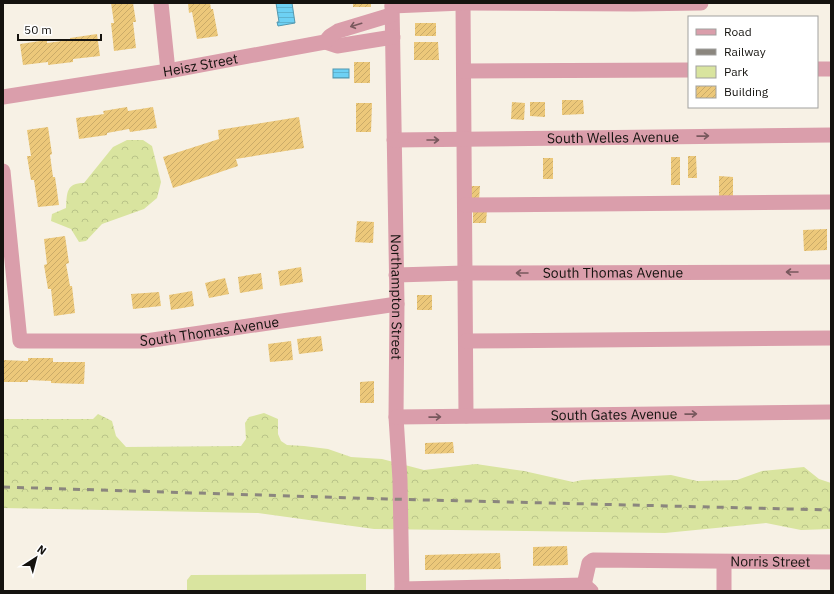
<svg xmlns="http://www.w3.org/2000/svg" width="834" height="594" font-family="'IBM Plex Sans',sans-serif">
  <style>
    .forest { fill: url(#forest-crowns) }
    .park { fill: #d9e49f }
    .water { fill: url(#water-rules); stroke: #5398af }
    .building { fill: url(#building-hatch) }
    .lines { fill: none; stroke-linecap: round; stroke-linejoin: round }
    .minor { stroke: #da9eab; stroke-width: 15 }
    .rail { stroke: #8b867e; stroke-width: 3; stroke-dasharray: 7 7; stroke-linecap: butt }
    .oneway { stroke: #78585d }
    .labels { text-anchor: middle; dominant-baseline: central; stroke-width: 3; stroke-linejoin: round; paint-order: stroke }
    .street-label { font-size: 14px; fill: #15130f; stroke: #fff }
  </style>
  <defs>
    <pattern id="forest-crowns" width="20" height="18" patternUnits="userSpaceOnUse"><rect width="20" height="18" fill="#d9e49f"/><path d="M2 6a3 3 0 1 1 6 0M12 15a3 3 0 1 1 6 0" fill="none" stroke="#b9c388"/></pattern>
    <pattern id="water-rules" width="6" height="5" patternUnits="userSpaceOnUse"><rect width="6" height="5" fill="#6dd1f4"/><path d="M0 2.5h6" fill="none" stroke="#5eb3d0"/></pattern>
    <pattern id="building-hatch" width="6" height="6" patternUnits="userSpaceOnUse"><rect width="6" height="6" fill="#ecc87a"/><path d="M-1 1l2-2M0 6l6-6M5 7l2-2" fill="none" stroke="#caab68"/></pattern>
  </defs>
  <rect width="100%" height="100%" fill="#f7f1e5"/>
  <!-- forest -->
  <g class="forest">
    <path d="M127,140H143L152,146L161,182L157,198L144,209L102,224L86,241L79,242L71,229L51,221L52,214L66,208C67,193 66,183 84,183L113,147Z"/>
    <path d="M264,413L278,419V434L281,441L287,445L304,446L328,449L351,457L382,459L424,470L476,464L524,471L573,482L582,480L671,475L697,481L737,480L762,471L804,467L819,479L831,483V529L801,530L766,523L665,533L374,529L258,513L3,508V419H93L98,414L112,421L116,436L126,447L241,446L246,439L245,423L249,417Z"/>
  </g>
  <!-- park -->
  <path class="park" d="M366,574V591H187V580L191,575Z"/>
  <!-- water -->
  <g class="water">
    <path d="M276,3H292L295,23L278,26L277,22H279Z"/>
    <rect x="333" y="69" width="16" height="9"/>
  </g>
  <!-- building -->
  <g class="building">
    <path d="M111,3H133L136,22H133L136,48L114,51L111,23H114Z"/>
    <path d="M188,3H210L211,9H213L218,36L197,39L192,12L189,13Z"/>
    <rect x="353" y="3" width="18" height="4"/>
    <rect x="415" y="23" width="21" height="13"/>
    <path d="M97,34L100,56L73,59V62L48,65V62L23,65L20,44L47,40V43L70,40V38Z"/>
    <path d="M414,42H438L439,60H414Z"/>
    <rect x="354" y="62" width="16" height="21"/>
    <path d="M562,100H583L584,114L562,115Z"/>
    <path d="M512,102L525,103L524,120L511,119Z"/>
    <path d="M530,102H545V117L530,116Z"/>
    <path d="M356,103H372L371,132H356Z"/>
    <path d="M127,107L128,111L153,107L157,128L130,132L129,129L107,133V135L79,139L76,118L104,114L103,111Z"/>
    <path d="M299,117L304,148L236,159L238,166L173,188L163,157L219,139L218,130Z"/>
    <path d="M48,127L52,154L50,155L53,177H55L59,205L38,207L34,180H31L27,156H31L27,130Z"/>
    <path d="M688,156H696L697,178H688Z"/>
    <rect x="671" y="157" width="9" height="28"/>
    <rect x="543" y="158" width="10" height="21"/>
    <path d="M719,176L733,177V196H719Z"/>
    <path d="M469,186H480L479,200L468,199Z"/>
    <path d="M473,210H487L486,223H473Z"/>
    <path d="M357,221L374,222L373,243L355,242Z"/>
    <path d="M827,229V250L804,251L803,230Z"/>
    <path d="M65,236L69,263L66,264L70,286H72L75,313L54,316L51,289H48L44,265L47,264L44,239Z"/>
    <path d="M301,267L303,282L280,286L278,271Z"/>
    <path d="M261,273L263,289L240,293L238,277Z"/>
    <path d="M225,278L229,294L209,298L205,283Z"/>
    <path d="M192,291L194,306L171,310L169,295Z"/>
    <path d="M159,292L161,306L133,309L131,294Z"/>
    <rect x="417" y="295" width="15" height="15"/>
    <path d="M321,336L323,351L299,354L297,339Z"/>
    <path d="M291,341L293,360L270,362L268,344Z"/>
    <path d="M28,358H53V362H85L84,384L51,383V381L28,380V382H3V360L28,361Z"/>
    <path d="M374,381V403H360V382Z"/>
    <path d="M453,442L454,453L425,454V443Z"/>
    <path d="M567,546L568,565L533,566V547Z"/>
    <path d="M500,553L501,569L425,570V555Z"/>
  </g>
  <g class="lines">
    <!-- minor -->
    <g class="minor">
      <path d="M161,3L168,71"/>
      <path id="s1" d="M392,3L397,304L396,417L400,480L402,591"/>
      <path d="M463,3L466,416"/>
      <path d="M465,3L634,4L701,3"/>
      <path d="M392,6L463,3"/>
      <path d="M325,42L337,46L393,37"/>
      <path d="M817,69H831"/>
      <path d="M464,71L689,70"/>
      <path id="s2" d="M3,97L168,71L325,42L330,36L338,31L391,15"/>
      <path id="s3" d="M394,140L831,135"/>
      <path id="s4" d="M3,171L20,341H146L397,304"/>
      <path d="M465,205L831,202"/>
      <path id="s5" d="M396,275L465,273L831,272"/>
      <path d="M466,341L831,338"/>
      <path id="s6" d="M396,417L831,412"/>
      <path id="s7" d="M584,585L589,563L593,560L831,562"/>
      <path d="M402,589L584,585L591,591"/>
      <path d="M724,591V562"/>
    </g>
    <!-- rail -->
    <path class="rail" d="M3,487L387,499L831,510"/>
  </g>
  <!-- one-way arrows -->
  <defs><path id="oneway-shaft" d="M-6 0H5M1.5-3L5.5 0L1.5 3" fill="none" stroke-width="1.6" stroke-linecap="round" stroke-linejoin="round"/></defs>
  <g class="oneway">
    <use href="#oneway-shaft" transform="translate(356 25) rotate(163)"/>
    <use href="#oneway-shaft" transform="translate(703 136) rotate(-1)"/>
    <use href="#oneway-shaft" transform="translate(433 140)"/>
    <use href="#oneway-shaft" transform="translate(792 272) rotate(180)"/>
    <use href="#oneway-shaft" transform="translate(522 273) rotate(180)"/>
    <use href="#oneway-shaft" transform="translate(691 414) rotate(-1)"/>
    <use href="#oneway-shaft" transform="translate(435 417) rotate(-1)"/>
  </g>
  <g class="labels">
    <!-- street labels -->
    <g class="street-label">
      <text stroke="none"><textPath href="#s2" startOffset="200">Heisz Street</textPath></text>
      <text stroke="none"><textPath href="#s3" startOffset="219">South Welles Avenue</textPath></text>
      <text stroke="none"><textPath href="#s5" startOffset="217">South Thomas Avenue</textPath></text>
      <text stroke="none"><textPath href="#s1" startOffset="294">Northampton Street</textPath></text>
      <text stroke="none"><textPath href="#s4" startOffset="361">South Thomas Avenue</textPath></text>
      <text stroke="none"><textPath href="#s6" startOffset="218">South Gates Avenue</textPath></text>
      <text stroke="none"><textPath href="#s7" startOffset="205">Norris Street</textPath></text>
    </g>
  </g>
  <!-- border -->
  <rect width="834" height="594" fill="none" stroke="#15130f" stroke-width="8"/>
  <!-- legend -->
  <rect x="688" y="16" width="130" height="92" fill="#ffffff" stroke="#a1a19f"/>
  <rect x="696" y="29" width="20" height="6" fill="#da9eab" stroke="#a1a19f"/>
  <text x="724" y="36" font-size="12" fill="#15130f">Road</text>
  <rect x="696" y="49" width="20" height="6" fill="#8b867e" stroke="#a1a19f"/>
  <text x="724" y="56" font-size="12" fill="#15130f">Railway</text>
  <rect x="696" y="66" width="20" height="12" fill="#d9e49f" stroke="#a1a19f"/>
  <text x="724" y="76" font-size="12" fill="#15130f">Park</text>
  <rect x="696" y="86" width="20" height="12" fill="url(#building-hatch)" stroke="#a1a19f"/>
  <text x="724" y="96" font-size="12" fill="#15130f">Building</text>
  <!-- north arrow -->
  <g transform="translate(36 558) rotate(36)" stroke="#ffffff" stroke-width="3" paint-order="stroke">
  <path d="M0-3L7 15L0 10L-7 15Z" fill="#15130f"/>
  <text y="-6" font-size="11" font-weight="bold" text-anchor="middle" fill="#15130f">N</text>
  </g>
  <!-- scale -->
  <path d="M18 34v6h83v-6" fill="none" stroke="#15130f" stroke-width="2"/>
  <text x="24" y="34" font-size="12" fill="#15130f" stroke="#ffffff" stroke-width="3" paint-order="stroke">50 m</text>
</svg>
